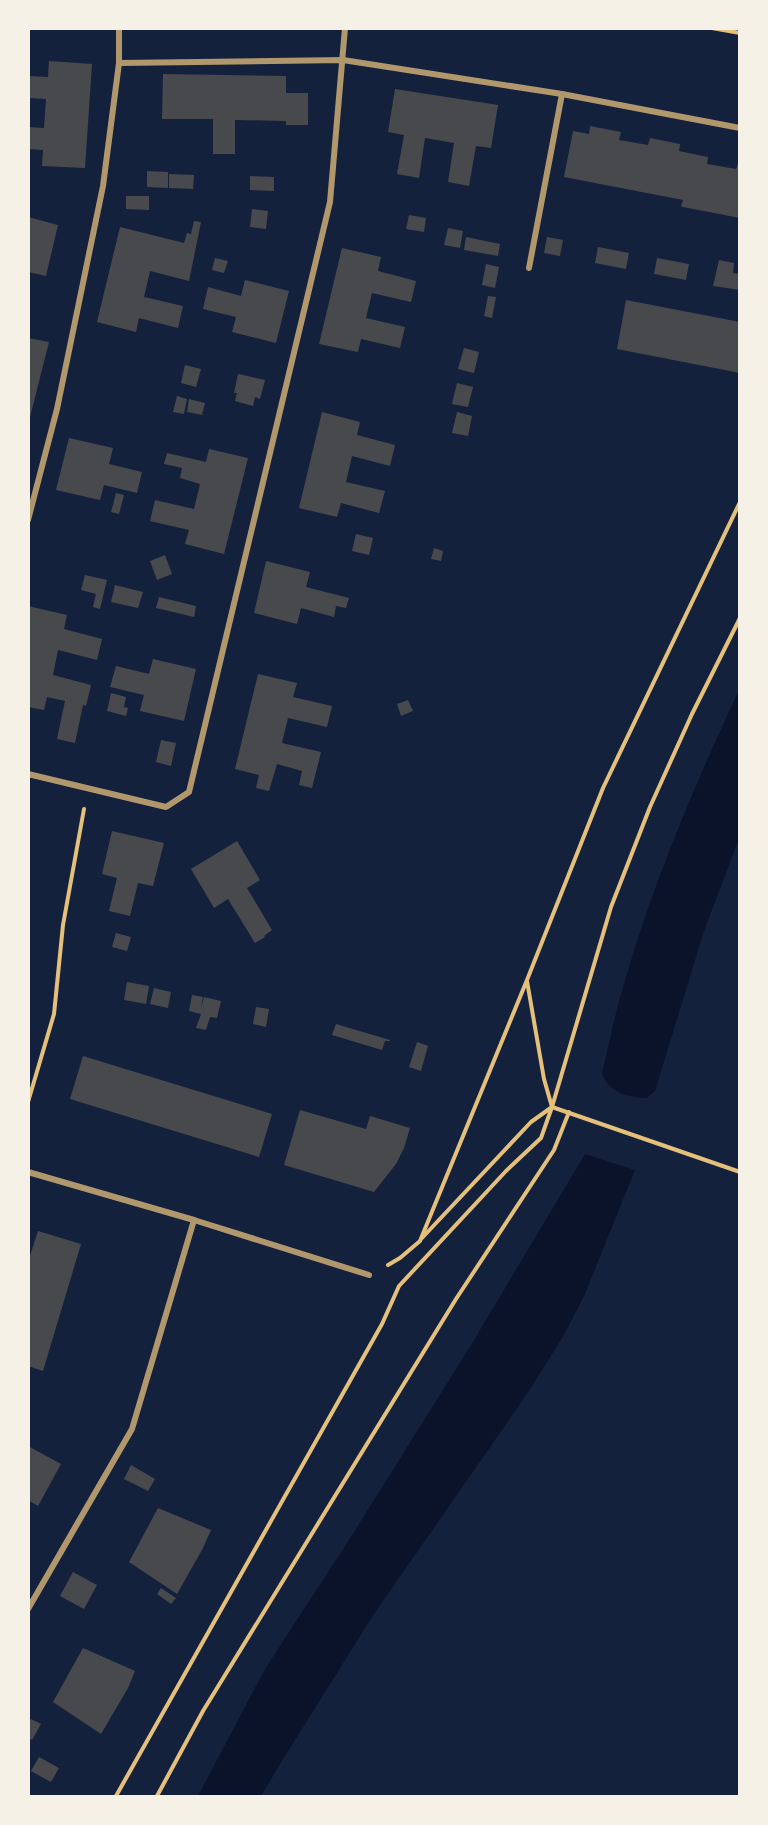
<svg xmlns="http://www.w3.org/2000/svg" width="768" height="1825" font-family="Poppins,sans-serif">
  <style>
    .water { fill: #0b132b }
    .building { fill: #48494c }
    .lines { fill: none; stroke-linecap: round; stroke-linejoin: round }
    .path { stroke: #e5c07b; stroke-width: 4 }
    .minor { stroke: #b1986c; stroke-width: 6 }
  </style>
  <rect width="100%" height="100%" fill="#14213d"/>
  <!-- water -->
  <g class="water">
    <path d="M739,690V839L704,931L655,1091L647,1098C629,1098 607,1092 602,1073C609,1044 615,1013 624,984C653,883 694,786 739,690Z"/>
    <path d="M585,1154L635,1170L585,1294L564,1335L527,1394L374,1614L285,1756L261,1796H198L265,1669L354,1532L471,1345Z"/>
  </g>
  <!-- building -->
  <g class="building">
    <path d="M49,61L92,64L85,168L42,166L43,150L28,149V127L44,128L46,99L28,98V76L48,77Z"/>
    <path d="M163,74L286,76V93H308V125H286V121L235,120V154H213V119H162Z"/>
    <path d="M395,89L498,105L491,148L476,146L469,186L448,182L454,143L425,138L419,178L397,174L404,135L388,132Z"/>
    <path d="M590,126L621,132L619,140L648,145L650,138L680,144L679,151L708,157L707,164L736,169L740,158V218L683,207L681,206L683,200L564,177L573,131L589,134Z"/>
    <path d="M147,171L168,172V188L147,187Z"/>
    <path d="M169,174L194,175L193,189L169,188Z"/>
    <path d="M250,176L274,177V191L250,190Z"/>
    <path d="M126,196H149V210L126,209Z"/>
    <path d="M252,209L268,211L266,229L250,227Z"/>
    <path d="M409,215L426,218L424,232L406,229Z"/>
    <path d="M28,217L58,225L46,276L28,272Z"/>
    <path d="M194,221L201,222L189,281L150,271L144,297L183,306L178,328L139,318L136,332L97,322L120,227L184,243L187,233L191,234Z"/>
    <path d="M448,228L463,231L460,248L444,245Z"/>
    <path d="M466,237L500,244L498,256L464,250Z"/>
    <path d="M547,237L563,240L560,256L544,253Z"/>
    <path d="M598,247L629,253L626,269L595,263Z"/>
    <path d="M342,248L381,257L378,271L416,281L411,302L372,293L366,318L405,327L400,348L361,339L358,352L319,344Z"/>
    <path d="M215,258L228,261L224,273L212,270Z"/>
    <path d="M657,258L689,264L686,280L654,274Z"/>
    <path d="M719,260L734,263L733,273L740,274V290L713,286Z"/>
    <path d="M486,264L499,267L495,288L482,285Z"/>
    <path d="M245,280L289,291L276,343L232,332L236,317L203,309L208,287L241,296Z"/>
    <path d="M488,296L496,297L492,318L484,316Z"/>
    <path d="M626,300L740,322V373L617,349Z"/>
    <path d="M28,338L49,342L29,421L28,420Z"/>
    <path d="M464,348L479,352L474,373L458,369Z"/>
    <path d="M185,365L201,369L196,387L181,383Z"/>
    <path d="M238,374L265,380L260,399L255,397L253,406L235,401L237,393H234Z"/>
    <path d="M457,383L473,387L468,407L452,404Z"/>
    <path d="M177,396L187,399L184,414L173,412Z"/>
    <path d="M189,399L205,403L202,415L187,412Z"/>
    <path d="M322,412L360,422L357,435L395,445L390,466L352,456L346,482L385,491L379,513L341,503L337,517L299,508Z"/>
    <path d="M457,412L472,416L468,436L452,433Z"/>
    <path d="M69,438L113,448L109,464L142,472L137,493L104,485L100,500L56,490Z"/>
    <path d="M209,449L248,458L224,554L185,544L189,530L150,521L155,500L194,509L200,484L180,478L182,468L164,464L167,453L206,462Z"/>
    <path d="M116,493L124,495L119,514L111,512Z"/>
    <path d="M356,534L373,538L369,555L352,551Z"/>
    <path d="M434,548L443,551L441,561L431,559Z"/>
    <path d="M165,555L172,574L157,580L150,561Z"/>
    <path d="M266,561L310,572L306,587L349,598L346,608L336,606L334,617L301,608L297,624L254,613Z"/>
    <path d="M85,575L107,580L100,609L93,607L96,594L81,590Z"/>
    <path d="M115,585L143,592L138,608L111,602Z"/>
    <path d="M159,597L196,606L194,617L156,608Z"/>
    <path d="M28,606L67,615L64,629L102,639L97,660L58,650L53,675L91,685L86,706L83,705L75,743L57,739L65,701L47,697L44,710L28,707Z"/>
    <path d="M153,659L196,669L184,721L140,711L144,695L110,687L116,666L149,674Z"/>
    <path d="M258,674L297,683L293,697L332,706L327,727L288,718L282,743L321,752L312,788L299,785L302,771L277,764L269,791L256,788L259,775L235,769Z"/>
    <path d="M111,693L126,697L124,707L128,708L126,716L107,711Z"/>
    <path d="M408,700L413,711L401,716L397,704Z"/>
    <path d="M161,740L176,743L171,766L156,762Z"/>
    <path d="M112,831L164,843L153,886L138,883L130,916L109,911L117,878L102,874Z"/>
    <path d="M237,841L260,880L247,888L272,930L264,936L265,937L255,943L228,899L214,908L191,869Z"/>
    <path d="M116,933L131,937L127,951L112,947Z"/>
    <path d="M127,982L149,986L146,1004L124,1000Z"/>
    <path d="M154,988L171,992L168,1008L150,1004Z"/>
    <path d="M192,995L203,997L201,1008L204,997L221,1001L217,1018L210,1017L206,1030L196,1028L201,1014L189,1011Z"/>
    <path d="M256,1007L269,1009L266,1027L253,1024Z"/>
    <path d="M336,1024L390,1040V1041H385L382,1050L332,1035Z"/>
    <path d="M417,1042L428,1046L421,1071L409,1067Z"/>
    <path d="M83,1056L272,1114L259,1157L70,1099Z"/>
    <path d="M300,1110L366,1129L370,1116L410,1128L404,1148L396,1164L374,1192L284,1165Z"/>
    <path d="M38,1231L81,1244L43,1371L28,1366V1262Z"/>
    <path d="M28,1446L61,1464L38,1506L28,1500Z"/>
    <path d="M131,1465L155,1479L148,1491L124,1479Z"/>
    <path d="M158,1508L211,1530L203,1548L177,1594L129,1562Z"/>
    <path d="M73,1572L97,1585L84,1609L60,1596Z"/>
    <path d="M161,1588L176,1598L171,1604L157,1594Z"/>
    <path d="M83,1648L135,1671L128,1688L101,1734L53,1702Z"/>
    <path d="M31,1719L41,1724L32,1740L28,1738V1723Z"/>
    <path d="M39,1757L59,1768L51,1782L31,1771Z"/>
  </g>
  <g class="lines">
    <!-- path -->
    <g class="path">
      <path d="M712,28L740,33"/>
      <path d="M28,1102L54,1014L63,925L84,809"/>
      <path d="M552,1107L740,1172"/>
      <path d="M422,1238L531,1122L552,1107L544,1079L527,981"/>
      <path d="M388,1265L400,1258L420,1241L527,980L603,788L740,502"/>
      <path d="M116,1796L382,1324L399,1286L506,1171L541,1138L552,1107L611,907L650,807L692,714L740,618"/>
      <path d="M157,1796L203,1711L456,1299L554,1150L569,1112"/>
    </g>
    <!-- minor -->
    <g class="minor">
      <path d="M119,63L343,60L562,94L740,128"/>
      <path d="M529,268L562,94"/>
      <path d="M28,520L57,409L103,186L119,63V28"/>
      <path d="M28,774L166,807L189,792L330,202L345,28"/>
      <path d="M28,1172L194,1220L369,1275"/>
      <path d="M28,1609L132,1429L194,1220"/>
    </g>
  </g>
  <!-- border -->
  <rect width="768" height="1825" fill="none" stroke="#f6f1e7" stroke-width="60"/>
</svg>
